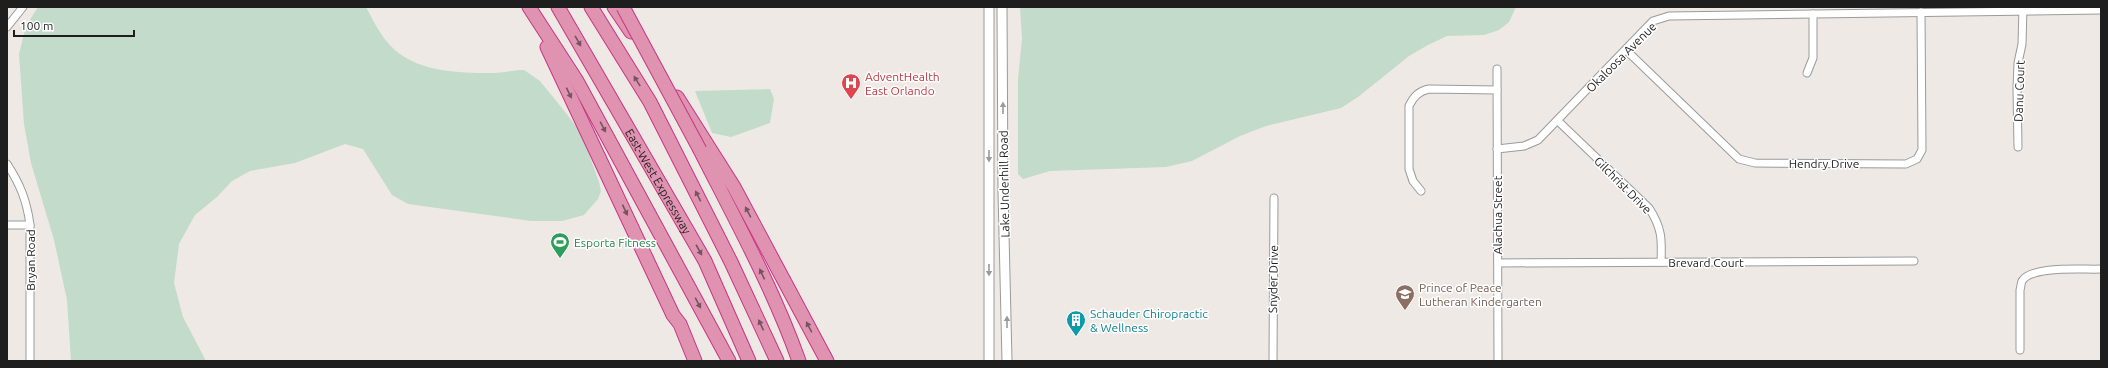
<svg xmlns="http://www.w3.org/2000/svg" width="2108" height="368" font-family="Ubuntu,sans-serif">
  <style>
    .wetland { fill: #c3dbcb }
    .lines { fill: none; stroke-linecap: round; stroke-linejoin: round }
    .minor-casing { stroke: #9b9b9b; stroke-width: 9 }
    .tertiary-casing { stroke: #9b9b9b; stroke-width: 11 }
    .motorway-casing { stroke: #ca3484; stroke-width: 15 }
    .minor { stroke: #fff; stroke-width: 7 }
    .tertiary { stroke: #fff; stroke-width: 9 }
    .motorway { stroke: #df93b0; stroke-width: 13 }
    .motorway-bridge-casing { stroke: #ca3484; stroke-width: 15; stroke-linecap: butt }
    .motorway-bridge { stroke: #df93b0; stroke-width: 13 }
    .oneway { fill: #755360 }
    .oneway2 { fill: #9a9a9a }
    .labels { text-anchor: middle; dominant-baseline: central; stroke-width: 3; stroke-linejoin: round; paint-order: stroke }
    .street-label { font-size: 12px; fill: #1e1e1e; stroke: #fff }
    .health-label { font-size: 12px; fill: #be3a42; stroke: #fff; text-anchor: start }
    .leisure-label { font-size: 12px; fill: #27864d; stroke: #fff; text-anchor: start }
    .education-label { font-size: 12px; fill: #785e54; stroke: #fff; text-anchor: start }
    .culture-label { font-size: 12px; fill: #0d838f; stroke: #fff; text-anchor: start }
  </style>
  <rect width="100%" height="100%" fill="#eee9e5"/>
  <!-- wetland -->
  <g class="wetland">
    <path d="M38,7H366C374,22 382,39 395,50C420,72 459,73 491,73C502,73 513,70 524,70L540,81L566,113L578,129L586,146L599,182L601,191L598,199L584,215L562,221H531L408,204L392,195L363,149L345,144L295,163L250,171L232,181L217,197L195,215L179,244L174,283L183,317L206,361H71L67,300L54,240L31,163L24,124L19,54L26,26Z"/>
    <path d="M1020,7H1516L1509,22L1499,30L1484,35L1447,36L1428,45L1409,56L1358,97L1341,108L1266,126L1240,136L1192,161L1166,167L1050,171L1023,179L1018,174V79L1022,39Z"/>
    <path d="M770,89L774,99L770,123L731,137L712,133L695,91Z"/>
  </g>
  <g class="lines">
    <!-- minor casing -->
    <g class="minor-casing">
      <g id="minor">
        <path d="M7,27L23,7"/>
        <path d="M1626,50L1739,159L1755,163L1906,164L1917,159L1922,150L1921,12"/>
        <path d="M1497,69L1498,361"/>
        <path d="M1807,73L1813,58V14"/>
        <path d="M1558,121L1649,208C1662,228 1662,239 1661,262"/>
        <path d="M2018,147L2017,89L2018,63L2022,44L2023,7"/>
        <path d="M1497,149L1524,146L1538,140L1653,21L1669,16L2101,10"/>
        <path d="M7,164C20,184 27,201 30,225V361"/>
        <path d="M1421,191L1413,181L1409,169V106C1414,96 1419,91 1429,89L1497,90"/>
        <path d="M7,225H30"/>
        <path d="M1498,263L1914,261"/>
        <path d="M2020,350V290C2021,287 2021,283 2022,281C2032,265 2084,270 2101,269"/>
        <path d="M1273,361L1274,198"/>
      </g>
    </g>
    <!-- tertiary casing -->
    <g class="tertiary-casing">
      <g id="tertiary">
        <path d="M989,7V361"/>
        <path d="M1002,7L1003,192L1007,361"/>
      </g>
    </g>
    <!-- motorway casing -->
    <g class="motorway-casing">
      <g id="motorway">
        <path d="M529,7L577,81L729,361"/>
        <path id="s1" d="M558,7L705,261L749,361"/>
        <path d="M591,7L650,102L731,262L777,361"/>
        <path d="M614,7L631,32"/>
        <path d="M547,47L673,315L680,324L695,361"/>
        <path d="M677,97L734,187L827,361"/>
        <path d="M700,150C735,219 773,288 799,361"/>
      </g>
    </g>
    <!-- minor -->
    <use href="#minor" class="minor"/>
    <!-- tertiary -->
    <use href="#tertiary" class="tertiary"/>
    <!-- motorway -->
    <use href="#motorway" class="motorway"/>
    <!-- motorway-bridge casing -->
    <g class="motorway-bridge-casing">
      <path id="motorway-bridge" d="M623,7L700,150"/>
    </g>
    <!-- motorway-bridge -->
    <use href="#motorway-bridge" class="motorway-bridge"/>
  </g>
  <!-- one-way arrows -->
  <defs><path id="oneway-solid" d="M-6-.8H1V-3.2L6.5 0L1 3.2V.8H-6Z"/></defs>
  <g class="oneway">
    <use href="#oneway-solid" transform="translate(578 41) rotate(60)"/>
    <use href="#oneway-solid" transform="translate(637 81) rotate(-122)"/>
    <use href="#oneway-solid" transform="translate(569 93) rotate(64)"/>
    <use href="#oneway-solid" transform="translate(603 127) rotate(62)"/>
    <use href="#oneway-solid" transform="translate(698 196) rotate(-117)"/>
    <use href="#oneway-solid" transform="translate(625 210) rotate(65)"/>
    <use href="#oneway-solid" transform="translate(748 212) rotate(-118)"/>
    <use href="#oneway-solid" transform="translate(699 250) rotate(61)"/>
    <use href="#oneway-solid" transform="translate(762 274) rotate(-115)"/>
    <use href="#oneway-solid" transform="translate(698 303) rotate(62)"/>
    <use href="#oneway-solid" transform="translate(761 325) rotate(-115)"/>
    <use href="#oneway-solid" transform="translate(809 327) rotate(-118)"/>
  </g>
  <g class="oneway2">
    <use href="#oneway-solid" transform="translate(1003 108) rotate(-90)"/>
    <use href="#oneway-solid" transform="translate(989 156) rotate(90)"/>
    <use href="#oneway-solid" transform="translate(989 270) rotate(90)"/>
    <use href="#oneway-solid" transform="translate(1007 322) rotate(-90)"/>
  </g>
  <!-- icons -->
  <defs>
    <g id="hospital-pin" transform="scale(1)"><path d="M0 17L-7.5 6A9.5 9.5 0 1 1 7.5 6Z" fill="#e0444e" stroke="#fff"/><path d="M-5-5h3v3.5h4V-5h3V5h-3V1.5h-4V5h-3Z" fill="#fff"/></g>
    <g id="stadium-pin" transform="scale(1)"><path d="M0 17L-7.5 6A9.5 9.5 0 1 1 7.5 6Z" fill="#2e9e5b" stroke="#fff"/><path d="M0-5a6.5 5 0 1 0 0 10a6.5 5 0 1 0 0-10ZM-3.5-1.8h7v3.6h-7Z" fill="#fff"/></g>
    <g id="school-pin" transform="scale(1)"><path d="M0 17L-7.5 6A9.5 9.5 0 1 1 7.5 6Z" fill="#8d6e63" stroke="#fff"/><path d="M0-5L7-2L0 1L-7-2ZM-4 1L0 2.5L4 1V4Q0 6-4 4Z" fill="#fff"/></g>
    <g id="building-pin" transform="scale(1)"><path d="M0 17L-7.5 6A9.5 9.5 0 1 1 7.5 6Z" fill="#0f9aa8" stroke="#fff"/><path d="M-4-6H4V6H1V3H-1V6H-4ZM-2.5-4.3h1.7v1.8h-1.7ZM.8-4.3h1.7v1.8H.8ZM-2.5-1h1.7V.8h-1.7ZM.8-1h1.7V.8H.8Z" fill="#fff"/></g>
  </defs>
  <g fill-rule="evenodd">
    <use href="#hospital-pin" x="851" y="83"/>
    <use href="#stadium-pin" x="560" y="242"/>
    <use href="#school-pin" x="1405" y="294"/>
    <use href="#building-pin" x="1076" y="320"/>
  </g>
  <g class="labels">
    <!-- street labels -->
    <g class="street-label">
      <text transform="translate(1621 57) rotate(-45)">Okaloosa Avenue</text>
      <text transform="translate(2019 91) rotate(-88)">Danu Court</text>
      <text x="1824" y="163">Hendry Drive</text>
      <text stroke="none"><textPath href="#s1" startOffset="201">East-West Expressway</textPath></text>
      <text transform="translate(1004 184) rotate(-91)">Lake Underhill Road</text>
      <text transform="translate(1623 185) rotate(45)">Gilchrist Drive</text>
      <text transform="translate(1497 215) rotate(-90)">Alachua Street</text>
      <text transform="translate(30 260) rotate(-90)">Bryan Road</text>
      <text x="1706" y="262">Brevard Court</text>
      <text transform="translate(1273 279) rotate(-89)">Snyder Drive</text>
    </g>
    <!-- health labels -->
    <g class="health-label">
      <text x="865" y="76">AdventHealth<tspan x="865" dy="14">East Orlando</tspan></text>
    </g>
    <!-- leisure labels -->
    <g class="leisure-label">
      <text x="574" y="242">Esporta Fitness</text>
    </g>
    <!-- education labels -->
    <g class="education-label">
      <text x="1419" y="287">Prince of Peace<tspan x="1419" dy="14">Lutheran Kindergarten</tspan></text>
    </g>
    <!-- culture labels -->
    <g class="culture-label">
      <text x="1090" y="313">Schauder Chiropractic<tspan x="1090" dy="14">&amp; Wellness</tspan></text>
    </g>
  </g>
  <!-- border -->
  <rect width="2108" height="368" fill="none" stroke="#1e1e1e" stroke-width="16"/>
  <!-- scale -->
  <path d="M14 30v6h120v-6" fill="none" stroke="#1e1e1e" stroke-width="2"/>
  <text x="20" y="30" font-size="12" fill="#1e1e1e" stroke="#ffffff" stroke-width="3" paint-order="stroke">100 m</text>
</svg>
